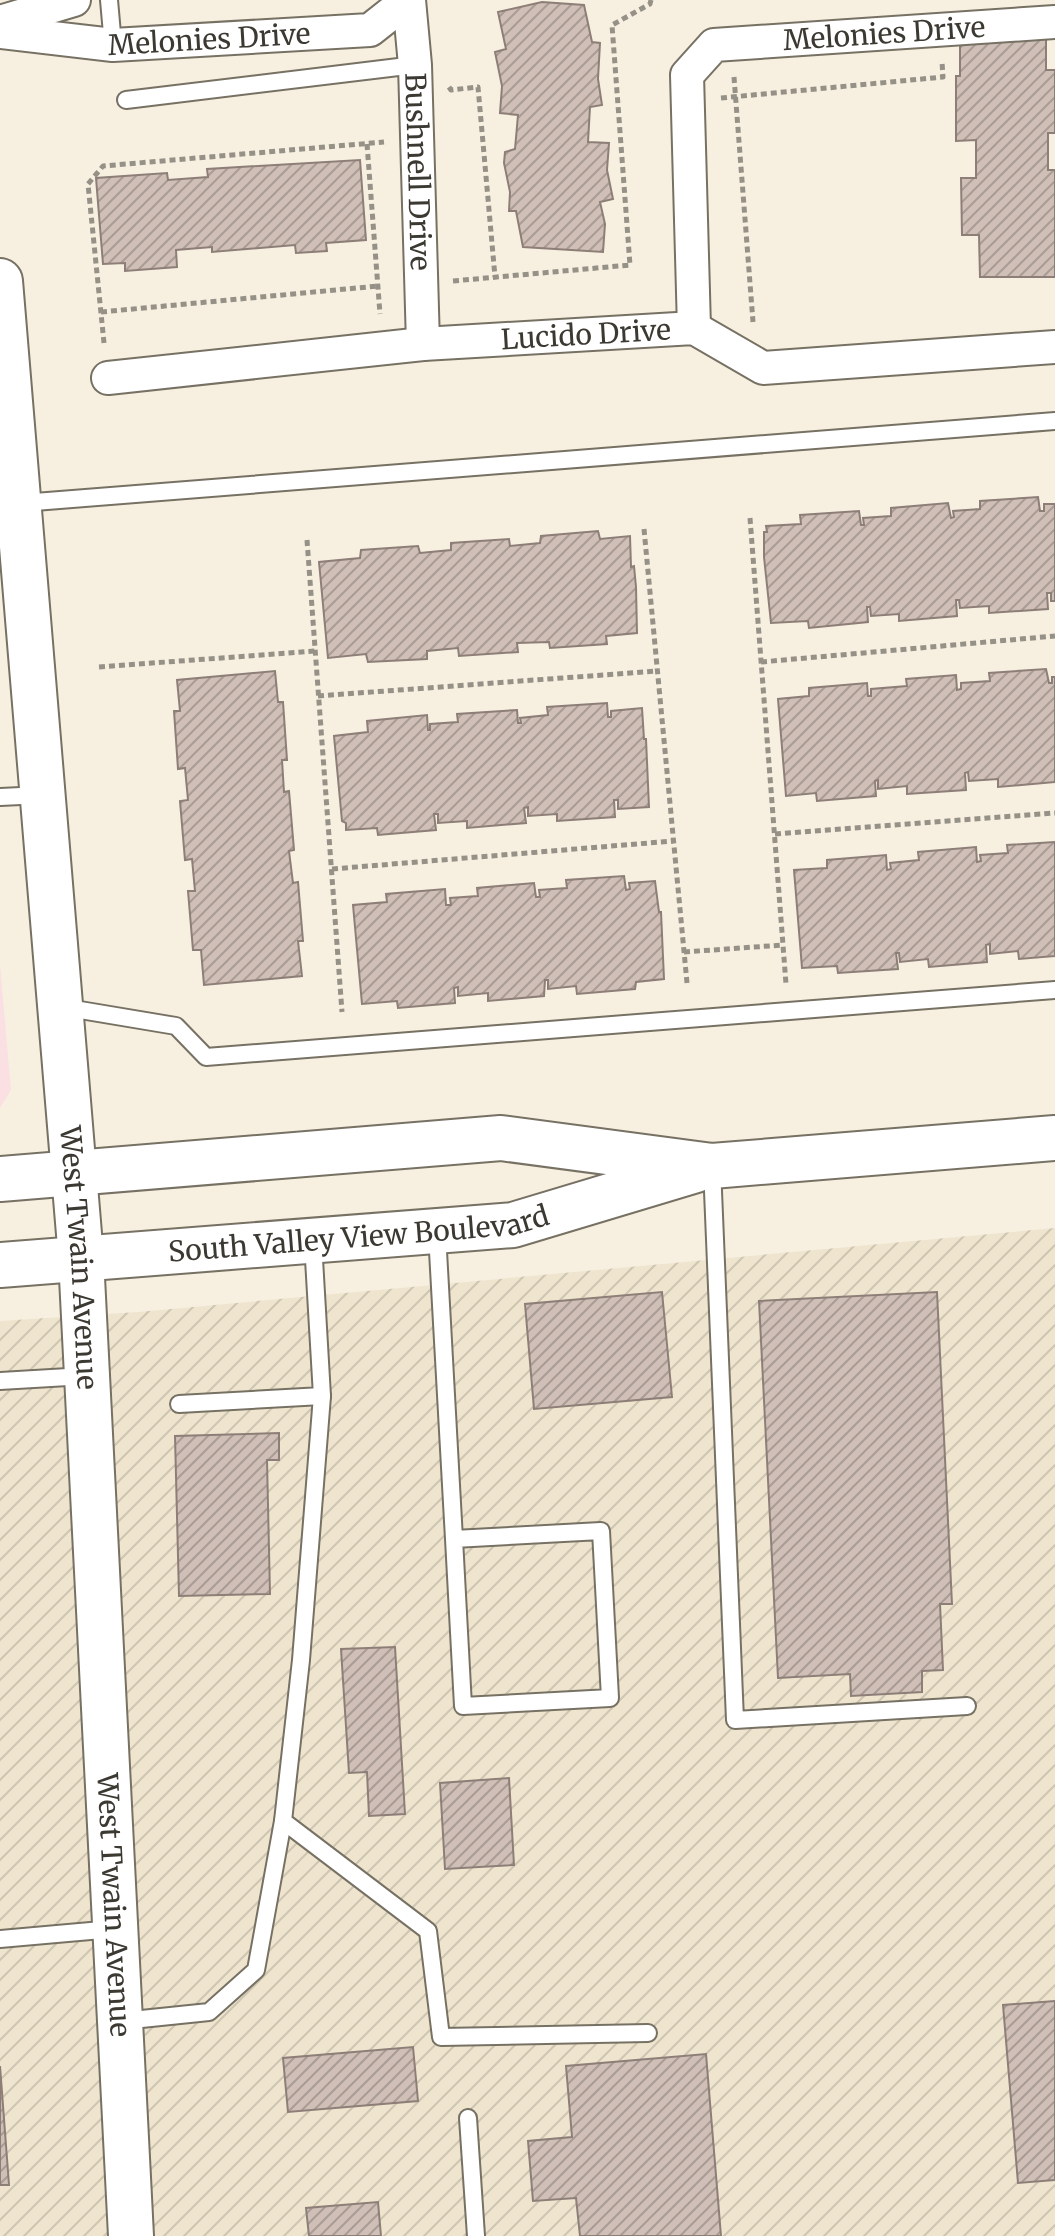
<svg xmlns="http://www.w3.org/2000/svg" width="1055" height="2236" font-family="Merriweather,serif">
  <style>
    .commercial { fill: #fadfe3 }
    .industrial { fill: url(#industrial-furrows) }
    .building { fill: url(#building-hatch); stroke: #8d7f77; stroke-width: 2 }
    .lines { fill: none; stroke-linecap: round; stroke-linejoin: round }
    .lane-casing { stroke: #777164; stroke-width: 20 }
    .street-casing { stroke: #777164; stroke-width: 36 }
    .secondary-casing { stroke: #777164; stroke-width: 48 }
    .primary-casing { stroke: #777164; stroke-width: 48 }
    .path { stroke: #969187; stroke-width: 5; stroke-dasharray: 6 4; stroke-linecap: butt }
    .lane { stroke: #fff; stroke-width: 16 }
    .street { stroke: #fff; stroke-width: 32 }
    .secondary { stroke: #fff; stroke-width: 44 }
    .primary { stroke: #fff; stroke-width: 44 }
    .labels { text-anchor: middle; dominant-baseline: central; stroke-width: 7; stroke-linejoin: round; paint-order: stroke }
    .street-label { font-size: 28px; fill: #3c3933; stroke: #f7f0e1 }
  </style>
  <defs>
    <pattern id="industrial-furrows" width="10" height="10" patternUnits="userSpaceOnUse" patternTransform="scale(2)"><rect width="10" height="10" fill="#efe5cf"/><path d="M-1 1l2-2M0 10L10 0M9 11l2-2" fill="none" stroke="#cec5b2"/></pattern>
    <pattern id="building-hatch" width="6" height="6" patternUnits="userSpaceOnUse" patternTransform="scale(2)"><rect width="6" height="6" fill="#cfbfb7"/><path d="M-1 1l2-2M0 6l6-6M5 7l2-2" fill="none" stroke="#a99c95"/></pattern>
  </defs>
  <rect width="100%" height="100%" fill="#f7f0e1"/>
  <!-- commercial -->
  <path class="commercial" d="M0,964L11,1090L0,1108Z"/>
  <!-- industrial -->
  <path class="industrial" d="M1055,1228V2236H0V1321L138,1312Z"/>
  <!-- building -->
  <g class="building">
    <path d="M542,2L584,5L592,42L600,43L598,79L602,105L590,107L588,142L609,143L607,170L613,199L600,202L605,224L603,252L523,247L516,211H509L510,192L504,163L505,152L515,149L518,115L500,113L502,86L495,52L506,49L498,12Z"/>
    <path d="M1046,33V70H1055V133H1048V170H1055V277H980L979,235H962L961,178H976V140L956,141V76H960V34Z"/>
    <path d="M360,160L366,240L326,243L327,251L296,253L295,245L212,252V247L176,250L177,267L125,271V263L103,264L96,178L167,173L168,180L208,177L207,169Z"/>
    <path d="M1038,497L1040,511H1044V504H1055V601H1051V593H1047L1048,609L989,613V606L960,608L959,600H956L957,616L899,621V614L871,616L870,607H867L868,622L809,628L808,621L771,623L764,557V532H767L766,526L801,524L800,515L859,511L861,525H864L863,518L891,516V508L948,503L951,518L954,517L953,511L980,509V501Z"/>
    <path d="M598,531L600,539L630,536L631,567L634,566L636,587L637,633L606,636L607,644L550,648L549,642L517,643L518,652L459,656L458,648L427,651V659L368,662L366,654L328,658L319,562L360,558L361,550L418,546L420,553L451,550V543L509,539L510,546L540,543L541,536Z"/>
    <path d="M1046,669L1049,683H1052V677H1055V782L998,787V779L969,781L968,772L965,773L966,790L907,794V786L878,789V780L875,781L876,796L817,801L816,793L786,796L778,699L809,696V688L867,683L868,696H871V689L907,686L906,679L956,675L957,690L961,689V683L990,681L989,673Z"/>
    <path d="M275,671L278,702H283L287,760H282L284,792L289,791L294,850L289,851L293,883L298,882L303,941H298L302,976L204,985L201,950H193L188,891H195L192,859L185,860L180,801L188,800L185,768L178,769L174,711H180L177,680Z"/>
    <path d="M607,703L608,717H611V711L642,708L644,739H646L649,807L618,809V800H614L615,817L557,821V814L528,816V807L524,808L526,823L467,828V821L438,823V814H434L436,830L378,835L377,828L346,830V823L342,821L334,736L368,732L367,721L427,715L428,730H430V724L458,722L457,714L517,710L518,723H521L520,718L548,715L547,707Z"/>
    <path d="M1055,842V956L1019,959L1018,951L990,954V944L986,945L987,962L929,967L928,959L900,962L899,953H896L898,969L838,973L837,966L802,968L794,870L827,868V860L886,855L887,870L891,869L890,863L919,860L918,852L976,847L977,862L981,861L980,855L1008,853L1007,845Z"/>
    <path d="M624,876L626,890L630,889L629,883L655,881L659,912H661L664,979L636,982L635,989L577,994L576,986L548,989V980H545L544,996L488,1001V993L458,996V987L454,988L455,1003L398,1008L397,1001L362,1004L353,905L387,902L386,894L445,889L446,905H451L450,898L478,896L477,888L534,883L536,897H540L539,890L567,888L566,880Z"/>
    <path d="M662,1292L672,1397L534,1409L525,1304Z"/>
    <path d="M937,1292L952,1604H940L943,1670L922,1671V1692L851,1696L850,1674L778,1678L759,1301Z"/>
    <path d="M279,1433V1460H267L270,1594L179,1596L175,1436Z"/>
    <path d="M395,1647L405,1814L369,1816L367,1772L349,1773L341,1649Z"/>
    <path d="M509,1778L514,1865L445,1869L440,1783Z"/>
    <path d="M1055,2001V2180L1018,2183L1003,2005Z"/>
    <path d="M413,2047L418,2101L288,2112L283,2058Z"/>
    <path d="M706,2054L721,2236H580L576,2198L533,2201L528,2141L572,2137L566,2066Z"/>
    <path d="M0,2066L9,2185H0Z"/>
    <path d="M378,2202L381,2236H309L306,2208Z"/>
  </g>
  <g class="lines">
    <!-- lane casing -->
    <g class="lane-casing">
      <g id="lane">
        <path d="M109,0L113,45"/>
        <path d="M126,100L415,65"/>
        <path d="M22,503L1055,421"/>
        <path d="M0,797L42,795"/>
        <path d="M62,1007L176,1026L206,1057L1055,990"/>
        <path d="M712,1167L735,1720L967,1706"/>
        <path d="M437,1233L454,1539L601,1531L610,1698L463,1706L454,1539"/>
        <path d="M0,1381L85,1376"/>
        <path d="M322,1396L301,1660L283,1821L428,1931L441,2037L648,2033"/>
        <path d="M179,1404L322,1396L313,1242"/>
        <path d="M0,1939L113,1929"/>
        <path d="M122,2021L209,2012L256,1970L283,1821"/>
        <path d="M468,2118L476,2236"/>
      </g>
    </g>
    <!-- street casing -->
    <g class="street-casing">
      <g id="street">
        <path id="s1" d="M409,0L415,65L423,344"/>
        <path d="M0,22L74,0"/>
        <path id="s2" d="M0,32L113,45L370,30L408,0"/>
        <path id="s3" d="M694,328L687,75L714,45L1055,22"/>
        <path id="s4" d="M108,378L423,344L694,328L763,368L1055,347"/>
      </g>
    </g>
    <!-- secondary casing -->
    <g class="secondary-casing">
      <g id="secondary">
        <path id="s5" d="M0,281L81,1258L131,2236"/>
      </g>
    </g>
    <!-- primary casing -->
    <g class="primary-casing">
      <g id="primary">
        <path d="M0,1179L501,1138L712,1166L1055,1138"/>
        <path id="s6" d="M0,1265L513,1225L696,1170"/>
      </g>
    </g>
    <!-- path -->
    <g class="path">
      <path d="M734,77L753,322"/>
      <path d="M449,87L451,90L478,87L495,277"/>
      <path d="M721,98L943,77L942,62"/>
      <path d="M367,144L380,314"/>
      <path d="M453,281L630,265L612,25L650,4L651,0"/>
      <path d="M101,312L378,286"/>
      <path d="M104,343L88,184L103,166L384,142"/>
      <path d="M750,518L786,984"/>
      <path d="M644,529L687,983"/>
      <path d="M307,540L342,1012"/>
      <path d="M761,662L1055,636"/>
      <path d="M99,667L315,651"/>
      <path d="M318,696L657,671"/>
      <path d="M775,834L1055,813"/>
      <path d="M332,869L673,841"/>
      <path d="M684,952L783,945"/>
    </g>
    <!-- lane -->
    <use href="#lane" class="lane"/>
    <!-- street -->
    <use href="#street" class="street"/>
    <!-- secondary -->
    <use href="#secondary" class="secondary"/>
    <!-- primary -->
    <use href="#primary" class="primary"/>
  </g>
  <g class="labels">
    <!-- street labels -->
    <g class="street-label">
      <text stroke="none"><textPath href="#s3" startOffset="464">Melonies Drive</textPath></text>
      <text stroke="none"><textPath href="#s2" startOffset="210">Melonies Drive</textPath></text>
      <text stroke="none"><textPath href="#s1" startOffset="172">Bushnell Drive</textPath></text>
      <text stroke="none"><textPath href="#s4" startOffset="480">Lucido Drive</textPath></text>
      <text stroke="none"><textPath href="#s6" startOffset="360">South Valley View Boulevard</textPath></text>
      <text stroke="none"><textPath href="#s5" startOffset="980">West Twain Avenue</textPath></text>
      <text stroke="none"><textPath href="#s5" startOffset="1628">West Twain Avenue</textPath></text>
    </g>
  </g>
</svg>
